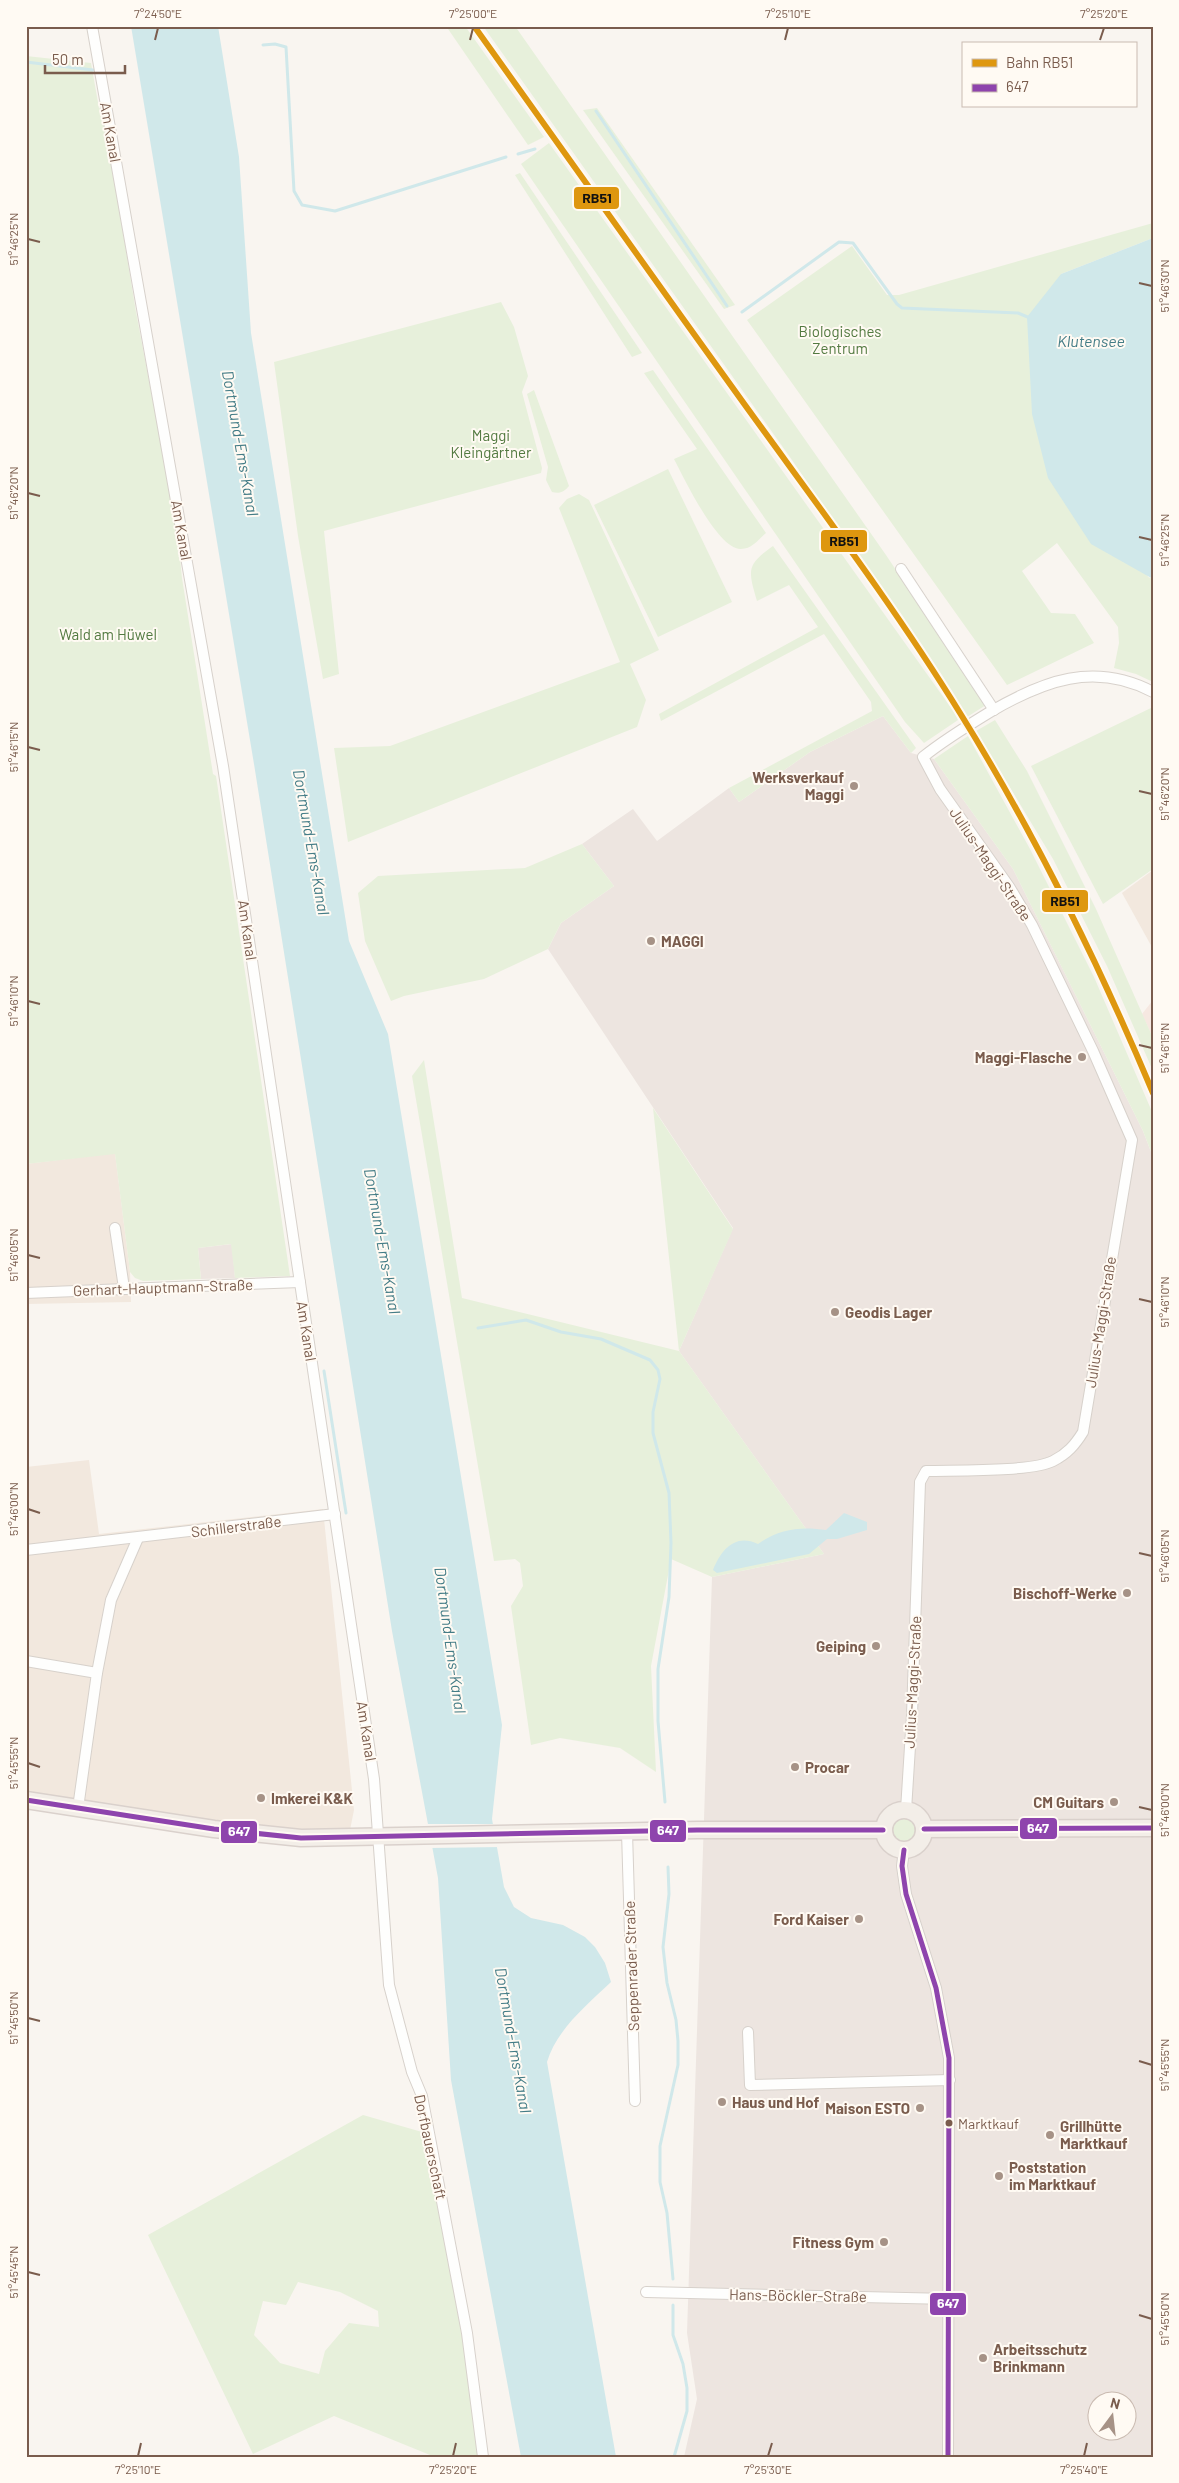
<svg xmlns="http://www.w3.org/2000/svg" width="1179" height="2483" font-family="Barlow,sans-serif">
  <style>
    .residential { fill: #f2e8de }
    .commercial { fill: #f6e8e1 }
    .industrial { fill: #ede5e0; fill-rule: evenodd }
    .green { fill: #e7f0db; fill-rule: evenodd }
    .water { fill: #d0e8ea }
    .pier { fill: #f9f5f0 }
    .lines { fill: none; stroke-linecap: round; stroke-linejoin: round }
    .stream { stroke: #d0e8ea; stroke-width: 3 }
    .street-casing { stroke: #d7d1cb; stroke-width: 12 }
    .primary-casing { stroke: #dad1cc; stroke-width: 19 }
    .street { stroke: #fefefd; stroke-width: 10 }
    .primary { stroke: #f3eee8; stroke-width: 16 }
    .bus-1-casing { stroke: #fffaf3; stroke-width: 9 }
    .bus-1 { stroke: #8e44ad; stroke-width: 5 }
    .rail-1-casing { stroke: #fffaf3; stroke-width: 10 }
    .rail-1 { stroke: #de970f; stroke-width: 6 }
    .ticks { fill: none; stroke: #7a5c4d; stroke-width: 2 }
    .poi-dot { fill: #a69286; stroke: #fffaf3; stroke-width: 2 }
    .bus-dot { fill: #7a5c4d; stroke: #fffaf3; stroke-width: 2 }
    .labels { text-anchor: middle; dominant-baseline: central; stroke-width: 4; stroke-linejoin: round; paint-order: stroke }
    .bus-label { font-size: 14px; fill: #7a5c4d; stroke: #fffaf3; text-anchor: start }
    .street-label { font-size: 15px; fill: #7a5c4d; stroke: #fffaf3 }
    .park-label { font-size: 15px; fill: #537a41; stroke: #fffaf3 }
    .poi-label { font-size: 15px; font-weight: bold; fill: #7a5c4d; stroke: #fffaf3; text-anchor: end }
    .water-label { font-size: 16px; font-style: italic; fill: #437c86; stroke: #fffaf3 }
    .line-badge { stroke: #fffaf3; stroke-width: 2 }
    .badge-label { font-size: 14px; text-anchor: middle; font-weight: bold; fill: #fff }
    .pale-badge-label { font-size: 14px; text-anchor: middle; font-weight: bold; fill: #111 }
    .neatline { fill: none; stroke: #7a5c4d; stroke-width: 2 }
    .ticks-label { font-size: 12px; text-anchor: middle; fill: #7a5c4d }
  </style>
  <rect width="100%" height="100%" fill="#f9f5f0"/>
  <!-- residential -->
  <g class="residential">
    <path d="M1153,870V949L1122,893Z"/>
    <path d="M115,1153L130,1272L131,1302L26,1304V1164Z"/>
    <path d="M89,1460L99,1534L323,1509L354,1810L350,1830L262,1828L26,1796V1467Z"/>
  </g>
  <!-- commercial -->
  <path class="commercial" d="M1153,1000V1038L1142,1014Z"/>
  <!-- industrial -->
  <g class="industrial">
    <path d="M883,716L911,753L934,759L1013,869L1143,1131L1153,1157V2457H684L697,2399L687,2333L712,1577L824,1554L679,1351L733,1228L548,949L561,923L614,886L582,844L633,809L657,841L729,788L739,802L810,752ZM1096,2400H1126V2430H1096Z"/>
    <path d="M232,1244L235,1278L201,1279L198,1248Z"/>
  </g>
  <!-- green -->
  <g class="green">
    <path d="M446,26H465L544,137L528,145Z"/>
    <path d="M483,26H515L886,555L986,705L967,717L792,460Z"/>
    <path d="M26,56L91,63L99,108L103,110L136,312L177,529L182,578L213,774L216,776L290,1276L235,1278L231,1244L198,1248L201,1279L143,1281L135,1278L130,1272L115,1154L26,1164Z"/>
    <path d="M597,108L735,305L724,309L583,110Z"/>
    <path d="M549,143L954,712L958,720L924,743L905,722L521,164Z"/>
    <path d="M520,173L642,353L632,357L515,175Z"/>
    <path d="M1153,223V238L1061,274L1148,577L1153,579V682L1136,674L1114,668L1119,643L1118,627L1057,543L1022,571L1051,613L1075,614L1094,643L1007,685L747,320L852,246L887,295H899Z"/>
    <path d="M501,302L514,327L528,376L522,392L542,468L541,473L324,531L339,674L323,679L298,536L274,362Z"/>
    <path d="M653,370L766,533C758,540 752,549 741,549C718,550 684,478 674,459L697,449L644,373Z"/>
    <path d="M534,390L569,486C564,492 560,494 552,492L546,480L548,467L527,394Z"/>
    <path d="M668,469L732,602L658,637L594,505Z"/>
    <path d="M579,494L589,500L659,650L630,664L646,700L637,727L348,842L334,748L390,746L620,662L559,508L567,499Z"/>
    <path d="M773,546L916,748L911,753L883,716L810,752L739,802L729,788L872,711L871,702L824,634L661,721L659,714L818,627L789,585L757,601C748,570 746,565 773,546Z"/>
    <path d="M1153,707V869L1103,904L1031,766Z"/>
    <path d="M995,720L1027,771L1096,909L1153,1038V1071L1107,966L1053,859L976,731Z"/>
    <path d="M968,736L1030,849L1094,977L1153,1114V1157L1143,1131L1013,869L934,759Z"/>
    <path d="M582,844L614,886L561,923L548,949L484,979L404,996L391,1001L365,941L358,893L378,876L525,868Z"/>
    <path d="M424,1060L462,1298L679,1351L653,1108L733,1229L679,1351L824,1554L712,1577L671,1559L651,1666L656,1772L620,1748L560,1738L531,1745L511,1606L523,1586L520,1563L515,1559L494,1561L412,1076Z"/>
    <circle cx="905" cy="1829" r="13"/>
    <path d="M363,2115L422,2132L464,2336L480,2457H435L334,2416L253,2454L148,2235ZM298,2282L340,2292L378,2311L379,2327L349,2323L325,2351L319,2374L280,2363L254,2335L263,2301L286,2305Z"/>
  </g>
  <!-- water -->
  <g class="water">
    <path d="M131,26H218L239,157L251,333L349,941L388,1034L502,1725L492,1819L504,1887L514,1907L531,1918L563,1925L585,1937L595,1947L605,1963L611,1982C587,2005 557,2029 547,2062L616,2457H521L451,2080L438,1878L392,1631L254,764Z"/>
    <path d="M1153,238V579L1091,544L1048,478L1032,414L1027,317L1061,274Z"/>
    <path d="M844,1513L867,1522V1530L837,1539H827L809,1554L717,1573L713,1570C721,1550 735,1533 758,1544C778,1529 801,1526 826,1530Z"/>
  </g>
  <!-- pier -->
  <path class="pier" d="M426,1824H496L501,1847L430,1848Z"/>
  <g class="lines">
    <!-- stream -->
    <g class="stream">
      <path d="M263,45L275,44L286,47L294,191L302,205L335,211L506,157"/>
      <path d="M26,62L93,70"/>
      <path d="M596,111L727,306"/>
      <path d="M518,154L535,149"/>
      <path d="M742,312L839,242L853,243L897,304L902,308L1018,313L1030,318"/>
      <path d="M478,1328L526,1320L561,1332L601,1339L650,1360L658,1370L660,1379L653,1412V1433L669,1493L671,1543L669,1597L658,1669V1721L665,1802"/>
      <path d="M324,1371L346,1513"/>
      <path d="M668,1867L669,1894L663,1947L667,1983L676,2020L678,2041V2065L660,2146V2182L667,2213L673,2279"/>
      <path d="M673,2305V2335L683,2364L687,2388V2411L674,2457"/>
    </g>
    <!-- street casing -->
    <g class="street-casing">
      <g id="street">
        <path d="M92,26L223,766L374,1779L389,1985L412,2072L422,2096L467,2333L483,2457"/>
        <path d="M901,569L994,710"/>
        <path d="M115,1228L124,1288"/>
        <path d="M26,1293L300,1282"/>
        <path d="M26,1550L335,1514"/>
        <path d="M26,1661L97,1673"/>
        <path d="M78,1808L97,1673L111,1600L138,1538"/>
        <path d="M906,1810L912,1715L920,1482L926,1471C954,1470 1032,1472 1053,1461C1067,1454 1075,1445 1083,1432L1132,1140L1093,1051L1032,925L1010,888L940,789L923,757C944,740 967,726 990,712C1043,681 1094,661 1153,692"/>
        <path d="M627,1832L635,2101"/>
        <path d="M904,1850L902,1866L906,1894L936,1988L949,2058L948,2457"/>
        <path d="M748,2032L750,2085L950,2080"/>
        <path d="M646,2292L950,2299"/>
      </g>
    </g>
    <!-- primary casing -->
    <g class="primary-casing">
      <g id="primary">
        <path d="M26,1800L214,1829L301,1838L697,1830H883"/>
        <circle cx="904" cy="1830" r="20"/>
        <path d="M924,1829L1153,1828"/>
      </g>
    </g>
    <!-- street -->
    <use href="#street" class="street"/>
    <!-- primary -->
    <use href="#primary" class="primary"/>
    <!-- bus-1 casing -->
    <g class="bus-1-casing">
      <g id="bus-1">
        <path d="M26,1800L214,1829L301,1838L697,1830H883"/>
        <path d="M924,1829L1153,1828"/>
        <path d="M904,1850L902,1866L906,1894L936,1988L949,2058L948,2457"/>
      </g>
    </g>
    <!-- bus-1 -->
    <use href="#bus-1" class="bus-1"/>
    <!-- rail-1 casing -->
    <g class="rail-1-casing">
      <path id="rail-1" d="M474,26C564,152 654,279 745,405C818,506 894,606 960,713C1035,834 1098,962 1153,1093"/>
    </g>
    <!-- rail-1 -->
    <use href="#rail-1" class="rail-1"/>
  </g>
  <!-- ticks -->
  <path class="ticks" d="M155,40L158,28M470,40L473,28M785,40L788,28M1100,40L1104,28M28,239L40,242M1139,283L1152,286M28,493L40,496M1139,537L1152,540M28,747L40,750M1139,791L1152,794M28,1001L40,1004M1139,1045L1152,1048M28,1255L40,1258M1139,1299L1152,1302M28,1509L40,1513M1139,1553L1152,1556M28,1763L40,1767M1139,1807L1152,1810M28,2018L40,2021M1139,2061L1152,2065M28,2272L40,2275M1139,2315L1152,2319M138,2456L141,2443M453,2456L456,2443M768,2456L772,2443M1084,2456L1087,2443"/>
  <!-- markers -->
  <g class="poi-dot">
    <circle cx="854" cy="786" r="5"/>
    <circle cx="651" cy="941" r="5"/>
    <circle cx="1082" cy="1057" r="5"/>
    <circle cx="835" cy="1312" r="5"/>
    <circle cx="1127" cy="1593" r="5"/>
    <circle cx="876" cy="1646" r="5"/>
    <circle cx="795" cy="1767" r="5"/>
    <circle cx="261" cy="1798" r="5"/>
    <circle cx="1114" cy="1802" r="5"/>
    <circle cx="859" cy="1919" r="5"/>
    <circle cx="722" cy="2102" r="5"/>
    <circle cx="920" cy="2108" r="5"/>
    <circle cx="1050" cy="2135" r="5"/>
    <circle cx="999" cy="2176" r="5"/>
    <circle cx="884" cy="2242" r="5"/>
    <circle cx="983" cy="2358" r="5"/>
  </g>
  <circle class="bus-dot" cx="949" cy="2123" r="4.5"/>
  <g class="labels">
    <!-- bus labels -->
    <g class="bus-label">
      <text x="958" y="2123">Marktkauf</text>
    </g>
    <!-- street labels -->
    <g class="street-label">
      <text transform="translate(111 132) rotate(80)">Am Kanal</text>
      <text transform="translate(182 530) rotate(80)">Am Kanal</text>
      <text transform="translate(991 864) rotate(56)">Julius-Maggi-Straße</text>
      <text transform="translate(248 930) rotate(82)">Am Kanal</text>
      <text transform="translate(163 1287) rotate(-2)">Gerhart-Hauptmann-Straße</text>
      <text transform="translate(1100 1322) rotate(-81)">Julius-Maggi-Straße</text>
      <text transform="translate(307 1331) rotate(81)">Am Kanal</text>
      <text transform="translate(236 1526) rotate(-7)">Schillerstraße</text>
      <text transform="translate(912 1682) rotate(-87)">Julius-Maggi-Straße</text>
      <text transform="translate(367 1731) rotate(81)">Am Kanal</text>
      <text transform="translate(631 1966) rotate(-92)">Seppenrader Straße</text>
      <text transform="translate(431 2147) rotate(78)">Dorfbauerschaft</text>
      <text transform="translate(798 2295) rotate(1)">Hans-Böckler-Straße</text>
    </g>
    <!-- park labels -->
    <g class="park-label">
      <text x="840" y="331">Biologisches<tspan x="840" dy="17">Zentrum</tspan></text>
      <text x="491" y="435">Maggi<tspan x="491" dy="17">Kleingärtner</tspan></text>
      <text x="108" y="634">Wald am Hüwel</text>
    </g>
    <!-- poi labels -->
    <g class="poi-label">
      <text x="844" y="777">Werksverkauf<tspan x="844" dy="17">Maggi</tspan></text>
      <text x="661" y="941" text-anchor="start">MAGGI</text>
      <text x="1072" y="1057">Maggi-Flasche</text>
      <text x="845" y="1312" text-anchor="start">Geodis Lager</text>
      <text x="1117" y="1593">Bischoff-Werke</text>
      <text x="866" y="1646">Geiping</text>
      <text x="805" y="1767" text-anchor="start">Procar</text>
      <text x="271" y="1798" text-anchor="start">Imkerei K&amp;K</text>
      <text x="1104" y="1802">CM Guitars</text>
      <text x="849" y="1919">Ford Kaiser</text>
      <text x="732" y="2102" text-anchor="start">Haus und Hof</text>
      <text x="910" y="2108">Maison ESTO</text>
      <text x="1060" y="2126" text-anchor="start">Grillhütte<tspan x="1060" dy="17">Marktkauf</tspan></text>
      <text x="1009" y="2167" text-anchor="start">Poststation<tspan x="1009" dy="17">im Marktkauf</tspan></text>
      <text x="874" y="2242">Fitness Gym</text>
      <text x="993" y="2349" text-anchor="start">Arbeitsschutz<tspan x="993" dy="17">Brinkmann</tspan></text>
    </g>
    <!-- water labels -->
    <g class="water-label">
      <text x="1091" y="340">Klutensee</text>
      <text transform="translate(241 443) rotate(80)">Dortmund-Ems-Kanal</text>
      <text transform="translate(312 842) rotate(80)">Dortmund-Ems-Kanal</text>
      <text transform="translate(383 1241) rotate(80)">Dortmund-Ems-Kanal</text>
      <text transform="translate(451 1640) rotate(82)">Dortmund-Ems-Kanal</text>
      <text transform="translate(514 2040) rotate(80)">Dortmund-Ems-Kanal</text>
    </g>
  </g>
  <g class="line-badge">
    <rect x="573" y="186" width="47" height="24" rx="5" fill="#de970f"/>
    <rect x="820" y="529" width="48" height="24" rx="5" fill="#de970f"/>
    <rect x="1041" y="889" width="48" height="24" rx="5" fill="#de970f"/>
    <rect x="1019" y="1817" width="39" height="23" rx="5" fill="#8e44ad"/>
    <rect x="649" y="1819" width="38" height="24" rx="5" fill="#8e44ad"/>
    <rect x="220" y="1820" width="38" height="24" rx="5" fill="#8e44ad"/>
    <rect x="929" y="2292" width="38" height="24" rx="5" fill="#8e44ad"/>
  </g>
  <g class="badge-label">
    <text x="1038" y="1833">647</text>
    <text x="668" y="1835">647</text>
    <text x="239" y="1836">647</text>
    <text x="948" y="2308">647</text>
  </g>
  <g class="pale-badge-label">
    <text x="597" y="203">RB51</text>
    <text x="844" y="546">RB51</text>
    <text x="1065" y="906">RB51</text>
  </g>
  <!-- border -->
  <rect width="1179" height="2483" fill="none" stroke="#fffaf3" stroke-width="55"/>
  <!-- legend -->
  <rect x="962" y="42" width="175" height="65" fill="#fffaf3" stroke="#cabbb1"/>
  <rect x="972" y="59" width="25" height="8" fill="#de970f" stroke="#cabbb1"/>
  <text x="1006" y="68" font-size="15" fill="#7a5c4d">Bahn RB51</text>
  <rect x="972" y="84" width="25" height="8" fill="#8e44ad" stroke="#cabbb1"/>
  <text x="1006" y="92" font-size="15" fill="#7a5c4d">647</text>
  <!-- north arrow -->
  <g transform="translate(1112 2416) rotate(15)"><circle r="24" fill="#fffaf3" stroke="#cabbb1"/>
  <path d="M0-4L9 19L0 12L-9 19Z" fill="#a69286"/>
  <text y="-8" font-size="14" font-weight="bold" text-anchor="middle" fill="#7a5c4d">N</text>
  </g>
  <!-- scale -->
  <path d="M45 65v8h80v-8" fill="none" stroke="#7a5c4d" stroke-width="2.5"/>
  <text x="52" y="65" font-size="15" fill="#7a5c4d" stroke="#fffaf3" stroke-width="4" paint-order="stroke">50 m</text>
  <rect x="28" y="28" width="1124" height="2428" class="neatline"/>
  <g class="ticks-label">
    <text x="158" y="18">7°24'50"E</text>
    <text x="473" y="18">7°25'00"E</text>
    <text x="788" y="18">7°25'10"E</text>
    <text x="1104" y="18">7°25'20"E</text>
    <text transform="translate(14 239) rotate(-90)" y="4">51°46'25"N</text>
    <text transform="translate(1165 286) rotate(-90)" y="4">51°46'30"N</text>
    <text transform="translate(14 493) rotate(-90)" y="4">51°46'20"N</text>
    <text transform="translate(1165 540) rotate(-90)" y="4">51°46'25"N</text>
    <text transform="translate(14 747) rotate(-90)" y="4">51°46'15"N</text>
    <text transform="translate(1165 794) rotate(-90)" y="4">51°46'20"N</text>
    <text transform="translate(14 1001) rotate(-90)" y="4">51°46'10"N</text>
    <text transform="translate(1165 1048) rotate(-90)" y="4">51°46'15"N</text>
    <text transform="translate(14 1255) rotate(-90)" y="4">51°46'05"N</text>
    <text transform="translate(1165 1302) rotate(-90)" y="4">51°46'10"N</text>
    <text transform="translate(14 1509) rotate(-90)" y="4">51°46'00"N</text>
    <text transform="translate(1165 1556) rotate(-90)" y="4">51°46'05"N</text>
    <text transform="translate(14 1763) rotate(-90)" y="4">51°45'55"N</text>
    <text transform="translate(1165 1810) rotate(-90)" y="4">51°46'00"N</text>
    <text transform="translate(14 2018) rotate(-90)" y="4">51°45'50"N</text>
    <text transform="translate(1165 2065) rotate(-90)" y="4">51°45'55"N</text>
    <text transform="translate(14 2272) rotate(-90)" y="4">51°45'45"N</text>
    <text transform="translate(1165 2319) rotate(-90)" y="4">51°45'50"N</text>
    <text x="138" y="2474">7°25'10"E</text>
    <text x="453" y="2474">7°25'20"E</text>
    <text x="768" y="2474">7°25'30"E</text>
    <text x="1084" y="2474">7°25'40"E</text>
  </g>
</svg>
